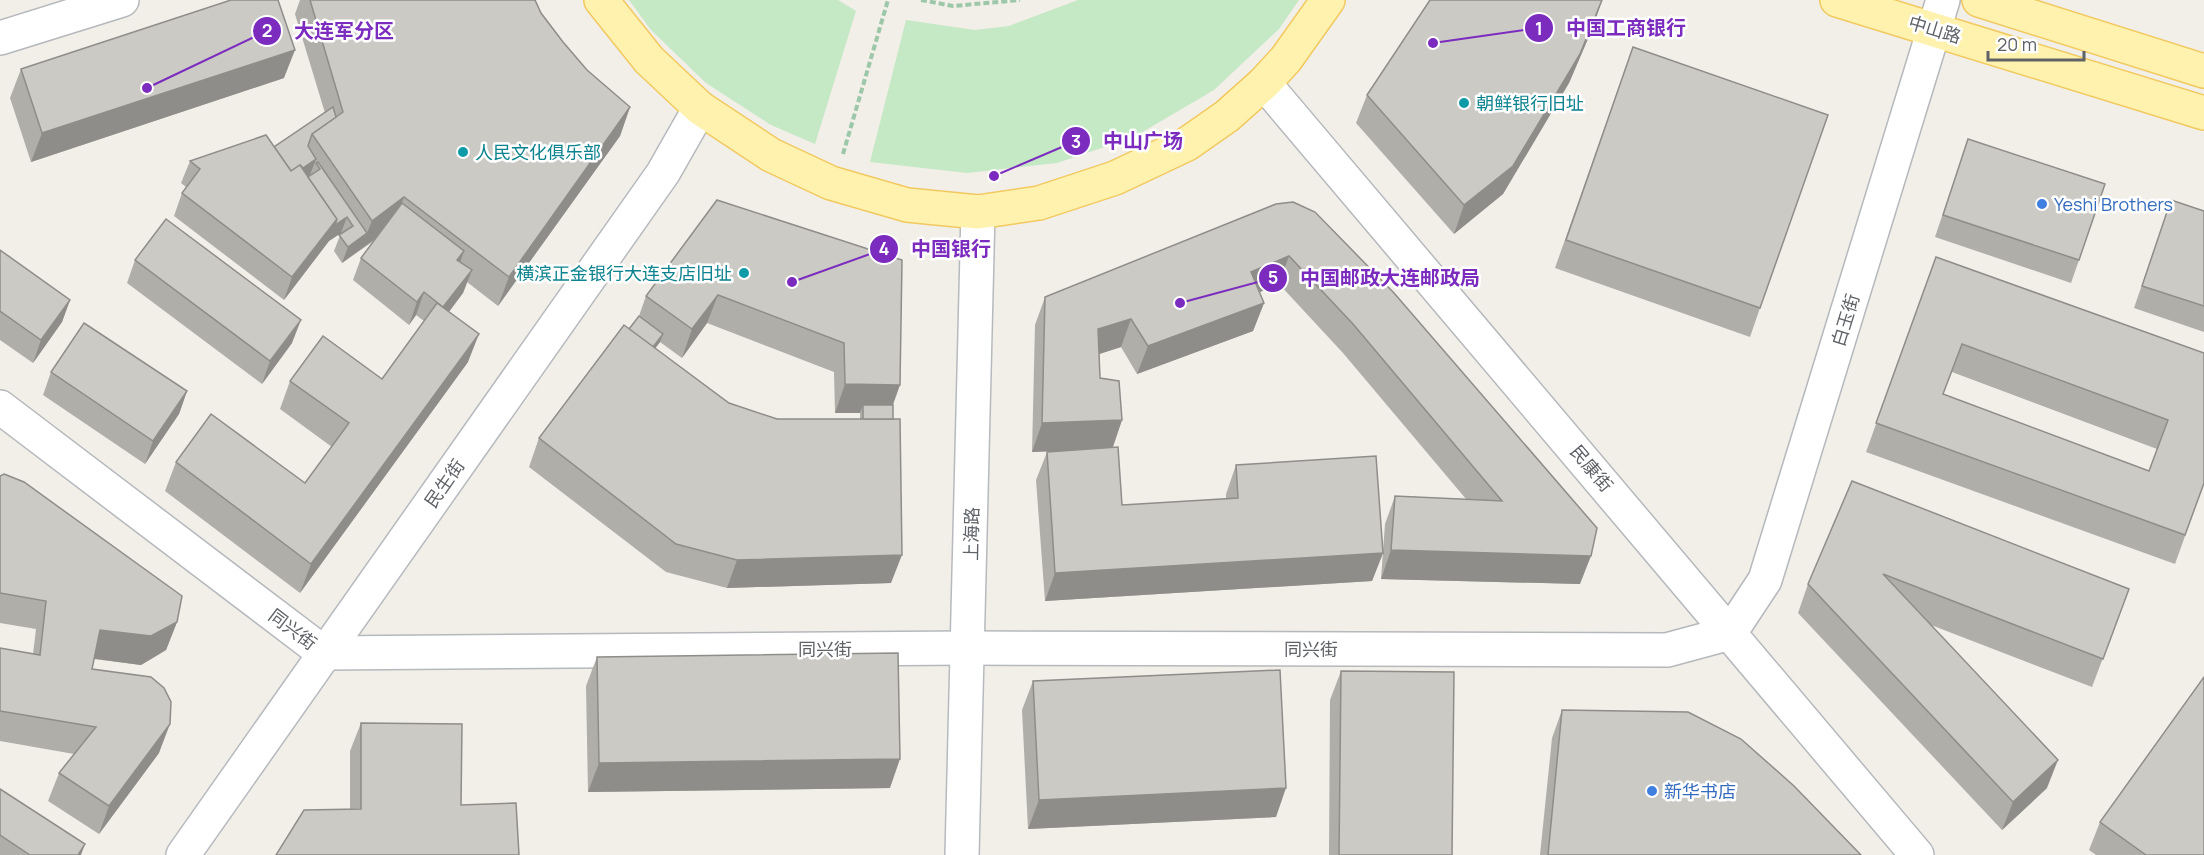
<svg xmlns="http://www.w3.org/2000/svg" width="2204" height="855" font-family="Manrope,'Noto Sans SC',sans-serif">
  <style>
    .green { fill: #c5e8c5 }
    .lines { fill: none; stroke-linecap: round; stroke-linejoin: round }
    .minor-casing { stroke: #b5b8bc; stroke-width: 36 }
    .tertiary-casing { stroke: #b5b8bc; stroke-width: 36 }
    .secondary-casing { stroke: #b6babf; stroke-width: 36 }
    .primary-casing { stroke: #f2c960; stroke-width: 36 }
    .path { stroke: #9cc7a9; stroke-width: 4; stroke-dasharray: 6 3; stroke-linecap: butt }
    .minor { stroke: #fff; stroke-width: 33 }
    .tertiary { stroke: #fff; stroke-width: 33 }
    .secondary { stroke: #fff; stroke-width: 33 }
    .primary { stroke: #fff2af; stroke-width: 33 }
    .wall { fill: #afaea9; fill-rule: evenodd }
    .shaded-wall { fill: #8f8d8a }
    .building { fill: #cccac5; stroke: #8f8d8a; stroke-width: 1.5; fill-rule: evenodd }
    .culture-dot { fill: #0f9aa8; stroke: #fff; stroke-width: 2 }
    .shop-dot { fill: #3f7fe0; stroke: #fff; stroke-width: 2 }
    .labels { text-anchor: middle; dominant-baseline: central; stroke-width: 5; stroke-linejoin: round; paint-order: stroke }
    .street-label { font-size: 18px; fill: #5f6368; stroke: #fff }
    .culture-label { font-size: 18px; fill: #0d838f; stroke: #fff; text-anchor: start }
    .shop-label { font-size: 18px; fill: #366cbe; stroke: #fff; text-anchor: start }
    .leader { fill: none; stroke: #7b2cbf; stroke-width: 2 }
    .callout-dot { fill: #7b2cbf; stroke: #fff; stroke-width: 2 }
    .mark-label { font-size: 18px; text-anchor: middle; font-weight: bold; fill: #fff }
    .callout-label { font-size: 20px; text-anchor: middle; font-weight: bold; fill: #7b2cbf; stroke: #fff; stroke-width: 5; stroke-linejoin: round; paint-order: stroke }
  </style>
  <rect width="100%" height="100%" fill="#f1efe8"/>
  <!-- green -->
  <g class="green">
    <path d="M629,0H838L856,11L815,144L771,125L706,83L651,30Z"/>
    <path d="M1078,0H1299L1279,29L1214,90L1134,137L1057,163L967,173L870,162L906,20L975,30L1009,26Z"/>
  </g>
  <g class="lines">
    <!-- minor casing -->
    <g class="minor-casing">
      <g id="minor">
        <path d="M0,38L122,0"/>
        <path d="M0,407L324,653L968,648L1667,650L1730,633L1765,580L1943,0"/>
      </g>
    </g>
    <!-- tertiary casing -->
    <g class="tertiary-casing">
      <path id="tertiary" d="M1264,83L1917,855"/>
    </g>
    <!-- secondary casing -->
    <g class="secondary-casing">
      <g id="secondary">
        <path d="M183,855L663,173L700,108"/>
        <path d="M962,855L978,212"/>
      </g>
    </g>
    <!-- primary casing -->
    <g class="primary-casing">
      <g id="primary">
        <path d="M601,0L649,60L700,108L771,155L831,183L907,205L978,212L1039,203L1115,178L1187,144L1227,116L1264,83L1286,59L1328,0"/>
        <path d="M1837,0L2204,113"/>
        <path d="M1979,0L2204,71"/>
      </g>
    </g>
    <!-- path -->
    <g class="path">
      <path d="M921,0L953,6L1020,0"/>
      <path d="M843,154L888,0"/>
    </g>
    <!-- minor -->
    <use href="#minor" class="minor"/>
    <!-- tertiary -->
    <use href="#tertiary" class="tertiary"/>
    <!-- secondary -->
    <use href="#secondary" class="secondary"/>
    <!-- primary -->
    <use href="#primary" class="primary"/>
  </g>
  <!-- wall -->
  <g class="wall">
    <path d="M300,0H535L541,13L563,42L587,70L630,107L620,136L498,306L467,282L463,293L449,312L468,362L300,593L165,491L176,462L305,483L332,447L280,409L290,381L382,379L424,321L416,315L409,325L353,280L361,258L375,240L342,263L334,251L341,233L329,241L284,300L174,216L182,193L186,187L181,183L190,161L274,147L325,113L295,14Z"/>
    <path d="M1602,0L1593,27L1569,83L1503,194L1454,234L1356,123L1367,95Z"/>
    <path d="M21,69L284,78L31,162L10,98Z"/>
    <path d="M1623,75L1760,308L1750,337L1555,268Z"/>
    <path d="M1968,139L2079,260L2071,283L1935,237Z"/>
    <path d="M2171,200L2204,211V332L2134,308Z"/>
    <path d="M1276,204L1580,584L1381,579L1385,524L1395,496L1466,499L1343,353L1279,284L1259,292L1264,303L1253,331L1137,374L1121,347L1099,354L1100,378L1122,420L1113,447L1122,505L1226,499V494L1236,465L1383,553L1372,581L1045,601L1036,480L1047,452L1051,451L1032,452L1035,325L1045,297Z"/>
    <path d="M0,250L70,300L62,322L33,363L0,340Z"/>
    <path d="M1936,257L2204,353V483L2175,564L1866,452ZM1952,372L2157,449L2149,471L1943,394Z"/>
    <path d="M135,260L292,343L262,384L127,283Z"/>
    <path d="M902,260L893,405L891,583L727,588L666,572L529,467L539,438L639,316L646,296ZM707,323L834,372L835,413H860V419H777L729,403L655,349L660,342L682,358Z"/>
    <path d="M51,372L187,391L179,414L145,464L43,395Z"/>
    <path d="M0,476L177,622L166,650L141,665L94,659L92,669L159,753L99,834L48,801L59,773L74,754L0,741V648L33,654L36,629L0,623Z"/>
    <path d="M1852,481L2129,589L2092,687L1931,625L2047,788L2002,830L1798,613L1808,584Z"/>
    <path d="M597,657L890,788L588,792L586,686Z"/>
    <path d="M1341,671L1452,855H1329L1330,700Z"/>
    <path d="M1033,681L1276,817L1028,829L1022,710Z"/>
    <path d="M1562,710L1861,855H1540L1552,738Z"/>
    <path d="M361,723L461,805L350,809V751Z"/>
    <path d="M0,789L81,855H0Z"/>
    <path d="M2100,822L2204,855H2096L2089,850Z"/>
  </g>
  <!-- shaded-wall -->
  <g class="shaded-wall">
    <path d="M1602,0L1593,27L1569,83L1503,194L1454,234L1464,205Z"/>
    <path d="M295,50L284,78L31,162L42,133Z"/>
    <path d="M630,107L620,136L498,306L509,277Z"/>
    <path d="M316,159L310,175L283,194L289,178Z"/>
    <path d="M404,197L394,225L342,263L348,247L367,233L372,221Z"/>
    <path d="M347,217L341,233L329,241L284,300L292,277L337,219Z"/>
    <path d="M464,251L456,274L457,260Z"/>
    <path d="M1289,256L1279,284L1241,300L1251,272Z"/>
    <path d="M472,270L463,293L435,330L443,307Z"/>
    <path d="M424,292L416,315L409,325L417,302Z"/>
    <path d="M718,295L707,323L682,358L692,329Z"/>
    <path d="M70,300L62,322L33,363L41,340Z"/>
    <path d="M1264,303L1253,331L1137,374L1148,346Z"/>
    <path d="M1131,319L1121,347L1087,358L1098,329Z"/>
    <path d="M301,320L292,343L262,384L270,361Z"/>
    <path d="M479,334L468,362L300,593L311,564Z"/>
    <path d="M663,334L660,342L637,371L640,363Z"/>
    <path d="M845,384L900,385L890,413L863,405L860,413H835Z"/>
    <path d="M187,391L179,414L145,464L153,441Z"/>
    <path d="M1122,420L1112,449L1032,452L1042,423Z"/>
    <path d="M1391,550L1591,556L1580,584L1381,579Z"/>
    <path d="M1383,553L1372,581L1045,601L1055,573Z"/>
    <path d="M902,555L891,583L727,588L737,560Z"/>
    <path d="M177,622L166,650L141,665L89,658L100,630Z"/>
    <path d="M170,724L159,753L99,834L109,806Z"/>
    <path d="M900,759L890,788L588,792L599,763Z"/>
    <path d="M2058,760L2047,788L2002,830L2013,802Z"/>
    <path d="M1286,788L1276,817L1028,829L1039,800Z"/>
    <path d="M85,844L81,855H78Z"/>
  </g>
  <!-- building -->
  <g class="building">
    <path d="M231,0H278L295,50L42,133L21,69Z"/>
    <path d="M310,0H535L541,13L563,42L587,70L630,107L509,277L404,197L372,221L312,134L343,112Z"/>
    <path d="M1430,0H1602L1580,54L1513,166L1464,205L1367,95Z"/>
    <path d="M1633,47L1828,115L1760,308L1566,240Z"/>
    <path d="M333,107L336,117L312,134L308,146L316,159L303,168L300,165L291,171L274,147Z"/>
    <path d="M266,135L291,171L300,165L337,219L292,277L182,193L200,169L190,161Z"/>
    <path d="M1968,139L2105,184L2079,260L1943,215Z"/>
    <path d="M318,162L367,233L348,247L339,235L353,226L347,217L335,225L337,219L308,177L320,169L316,163Z"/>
    <path d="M717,200L902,260L900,385L845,384L844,343L718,295L692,329L646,296Z"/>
    <path d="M2171,200L2204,211V306L2142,286Z"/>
    <path d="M1293,202L1315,212L1394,293L1597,528L1591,556L1391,550L1395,496L1502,501L1353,324L1289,256L1251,272L1264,303L1148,346L1131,319L1098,329L1100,378L1119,381L1122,420L1042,423L1045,297L1276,204Z"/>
    <path d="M402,203L464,251L457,260L472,270L443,307L424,292L417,302L361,258Z"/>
    <path d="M166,219L301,320L270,361L135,260Z"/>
    <path d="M0,250L70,300L41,340L0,311Z"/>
    <path d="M1936,257L2204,353V483L2185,535L1876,423ZM1962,344L2168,420L2149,471L1943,394Z"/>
    <path d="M437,303L479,334L311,564L176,462L211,414L305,483L349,423L290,381L323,336L382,379Z"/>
    <path d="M639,316L663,334L653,347L629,329Z"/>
    <path d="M84,323L187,391L153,441L51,372Z"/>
    <path d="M624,325L729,403L777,419H900L902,555L737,560L676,544L539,438Z"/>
    <rect x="863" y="405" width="30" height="14"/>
    <path d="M1118,447L1122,505L1238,498L1236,465L1376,456L1383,553L1055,573L1047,452Z"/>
    <path d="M4,474L24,482L182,596L177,622L151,636L100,630L92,669L151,677L164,688L171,702L170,724L109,806L59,773L96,727L0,711V648L40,655L46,601L0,593V476Z"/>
    <path d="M1852,481L2129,589L2103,659L1883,574L2058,760L2013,802L1808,584Z"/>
    <path d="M898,653L900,759L599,763L597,657Z"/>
    <path d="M1280,670L1286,788L1039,800L1033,681Z"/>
    <path d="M1341,671L1454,672L1452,855H1339Z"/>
    <path d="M2204,677V855H2146L2100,822Z"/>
    <path d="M1562,710L1688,712L1741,739L1794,786L1861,855H1548Z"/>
    <path d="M361,723L462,724L461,805L516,803L519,855H276L304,810L361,809Z"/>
    <path d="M0,789L85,844L78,855H30L0,835Z"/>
  </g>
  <!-- markers -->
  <g class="culture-dot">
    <circle cx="1464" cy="103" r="6"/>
    <circle cx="463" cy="152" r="6"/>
    <circle cx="744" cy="273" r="6"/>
  </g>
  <g class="shop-dot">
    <circle cx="2042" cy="204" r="6"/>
    <circle cx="1652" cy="791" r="6"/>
  </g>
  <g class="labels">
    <!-- street labels -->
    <g class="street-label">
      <text transform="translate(1935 29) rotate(17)">中山路</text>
      <text transform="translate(1845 320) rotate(-73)">白玉街</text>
      <text transform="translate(1592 468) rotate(50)">民康街</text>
      <text transform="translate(444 483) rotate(-55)">民生街</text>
      <text transform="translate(971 534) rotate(-89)">上海路</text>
      <text transform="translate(293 629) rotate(37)">同兴街</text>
      <text x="825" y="649">同兴街</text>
      <text x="1311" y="649">同兴街</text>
    </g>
    <!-- culture labels -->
    <g class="culture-label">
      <text x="1476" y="103">朝鲜银行旧址</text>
      <text x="475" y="152">人民文化俱乐部</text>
      <text x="732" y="273" text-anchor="end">横滨正金银行大连支店旧址</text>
    </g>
    <!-- shop labels -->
    <g class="shop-label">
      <text x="2054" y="204">Yeshi Brothers</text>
      <text x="1664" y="791">新华书店</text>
    </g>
  </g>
  <!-- callouts -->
  <path class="leader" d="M1433 43L1539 28M147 88L267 31M994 176L1076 141M792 282L884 249M1180 303L1273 278"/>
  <g class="callout-dot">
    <circle cx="1433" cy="43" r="6"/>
    <circle cx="147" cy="88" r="6"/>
    <circle cx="994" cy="176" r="6"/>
    <circle cx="792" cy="282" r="6"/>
    <circle cx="1180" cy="303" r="6"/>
    <circle cx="1539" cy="28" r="15"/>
    <circle cx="267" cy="31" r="15"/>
    <circle cx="1076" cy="141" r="15"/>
    <circle cx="884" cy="249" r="15"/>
    <circle cx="1273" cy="278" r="15"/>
  </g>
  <g class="mark-label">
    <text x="1539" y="35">1</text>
    <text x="267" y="37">2</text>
    <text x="1076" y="148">3</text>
    <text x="884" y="255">4</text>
    <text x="1273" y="284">5</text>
  </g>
  <g class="callout-label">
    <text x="1626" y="35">中国工商银行</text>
    <text x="344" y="38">大连军分区</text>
    <text x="1143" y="148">中山广场</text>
    <text x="951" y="256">中国银行</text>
    <text x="1390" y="285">中国邮政大连邮政局</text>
  </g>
  <!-- scale -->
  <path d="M1988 51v9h96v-9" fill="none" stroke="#5f6368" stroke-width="3"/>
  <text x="1997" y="51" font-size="18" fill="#5f6368" stroke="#ffffff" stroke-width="4.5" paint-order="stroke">20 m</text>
</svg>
